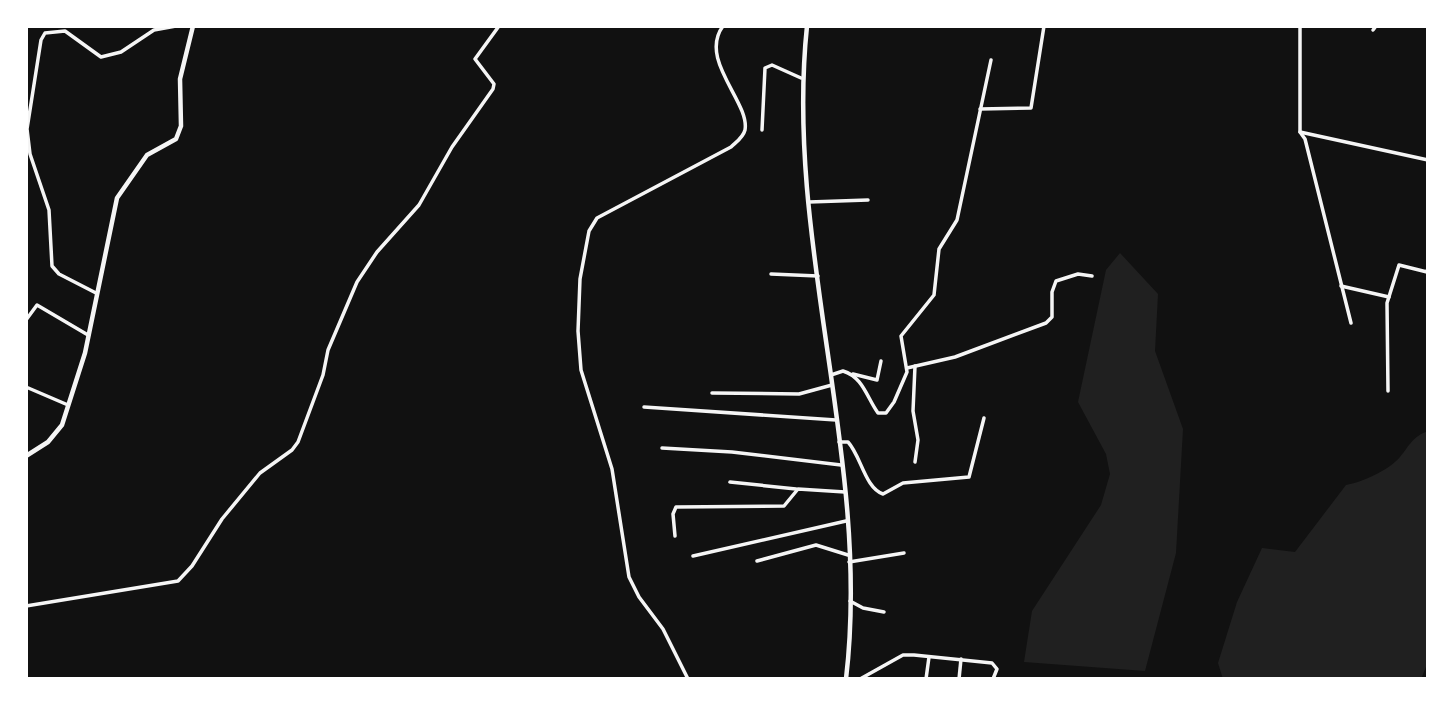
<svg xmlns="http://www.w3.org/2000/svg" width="1454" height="705" font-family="Montserrat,sans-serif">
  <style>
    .green { fill: #202020 }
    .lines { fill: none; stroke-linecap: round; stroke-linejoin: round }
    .minor { stroke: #f5f5f5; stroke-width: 3.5 }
    .tertiary { stroke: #f5f5f5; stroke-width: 4.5 }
    .secondary { stroke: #f5f5f5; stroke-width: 4.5 }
  </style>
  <rect width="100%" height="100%" fill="#111"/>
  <!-- green -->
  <g class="green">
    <path d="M1120,253L1158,294L1155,351L1183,429L1176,553L1145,671L1024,662L1032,611L1101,505L1110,474L1106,454L1078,402L1106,270Z"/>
    <path d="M1428,431V662L1421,679H1223L1218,663L1237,602L1262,548L1295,552L1346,485C1363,482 1389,470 1400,457C1410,445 1412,437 1428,431Z"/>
  </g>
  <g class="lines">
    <!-- minor -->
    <g class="minor">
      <path d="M1300,26V132L1305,139L1351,323"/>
      <path d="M1373,30L1376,26"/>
      <path d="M980,109L1031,108L1044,26"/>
      <path d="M762,130L765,68L772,65L801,78"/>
      <path d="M1300,132L1428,160"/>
      <path d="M809,202L868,200"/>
      <path d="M771,274L818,276"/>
      <path d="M1341,286L1389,297"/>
      <path d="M96,293L59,274L52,266L49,210L30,154L27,129L41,40L45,33L65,31L101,57L121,52L154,30L176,26"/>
      <path d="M26,320L37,305L88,335"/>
      <path d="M907,368L955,357L1046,323L1052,317V292L1056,281L1078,274L1092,276"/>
      <path d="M853,374L877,380L881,361"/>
      <path d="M831,375L843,371C863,377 867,398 878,413H886L894,402L907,372L901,336L934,295L939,249L957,220L991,60"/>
      <path d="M26,387L68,405"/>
      <path d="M1388,391L1387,303L1399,265L1427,272L1428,268"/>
      <path d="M712,393L799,394L832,385"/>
      <path d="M644,407L836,420"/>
      <path d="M839,442H848C861,456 865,488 883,494L903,483L969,477L984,418"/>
      <path d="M662,448L732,452L841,465"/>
      <path d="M915,462L918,440L913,411L915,366"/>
      <path d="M730,482L796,489"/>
      <path d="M675,536L673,514L676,507L784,506L798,489L845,492"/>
      <path d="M693,556L846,521"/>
      <path d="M757,561L816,545L848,555"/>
      <path d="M849,562L904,553"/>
      <path d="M850,601L863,608L884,612"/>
      <path d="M26,606L178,581L192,566L222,519L260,473L292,450L298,442L323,375L328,350L357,282L377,252L419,205L452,147L493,89L494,84L475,59L499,26"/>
      <path d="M688,679L663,629L639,597L629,577L612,469L581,370L578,331L580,279L589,231L597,218L731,147C736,142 743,138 745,130C750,102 698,60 723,26"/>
      <path d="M860,679L903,655H914L992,663L997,669L993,679"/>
      <path d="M926,679L929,657"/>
      <path d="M959,679L961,659"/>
    </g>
    <!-- tertiary -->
    <path class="tertiary" d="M26,456L48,442L62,425L85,353L117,198L147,155L176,139L181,126L180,79L193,26"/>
    <!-- secondary -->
    <path class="secondary" d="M807,26C784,244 872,460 846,679"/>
  </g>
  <!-- border -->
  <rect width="1454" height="705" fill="none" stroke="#ffffff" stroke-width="56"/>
</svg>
